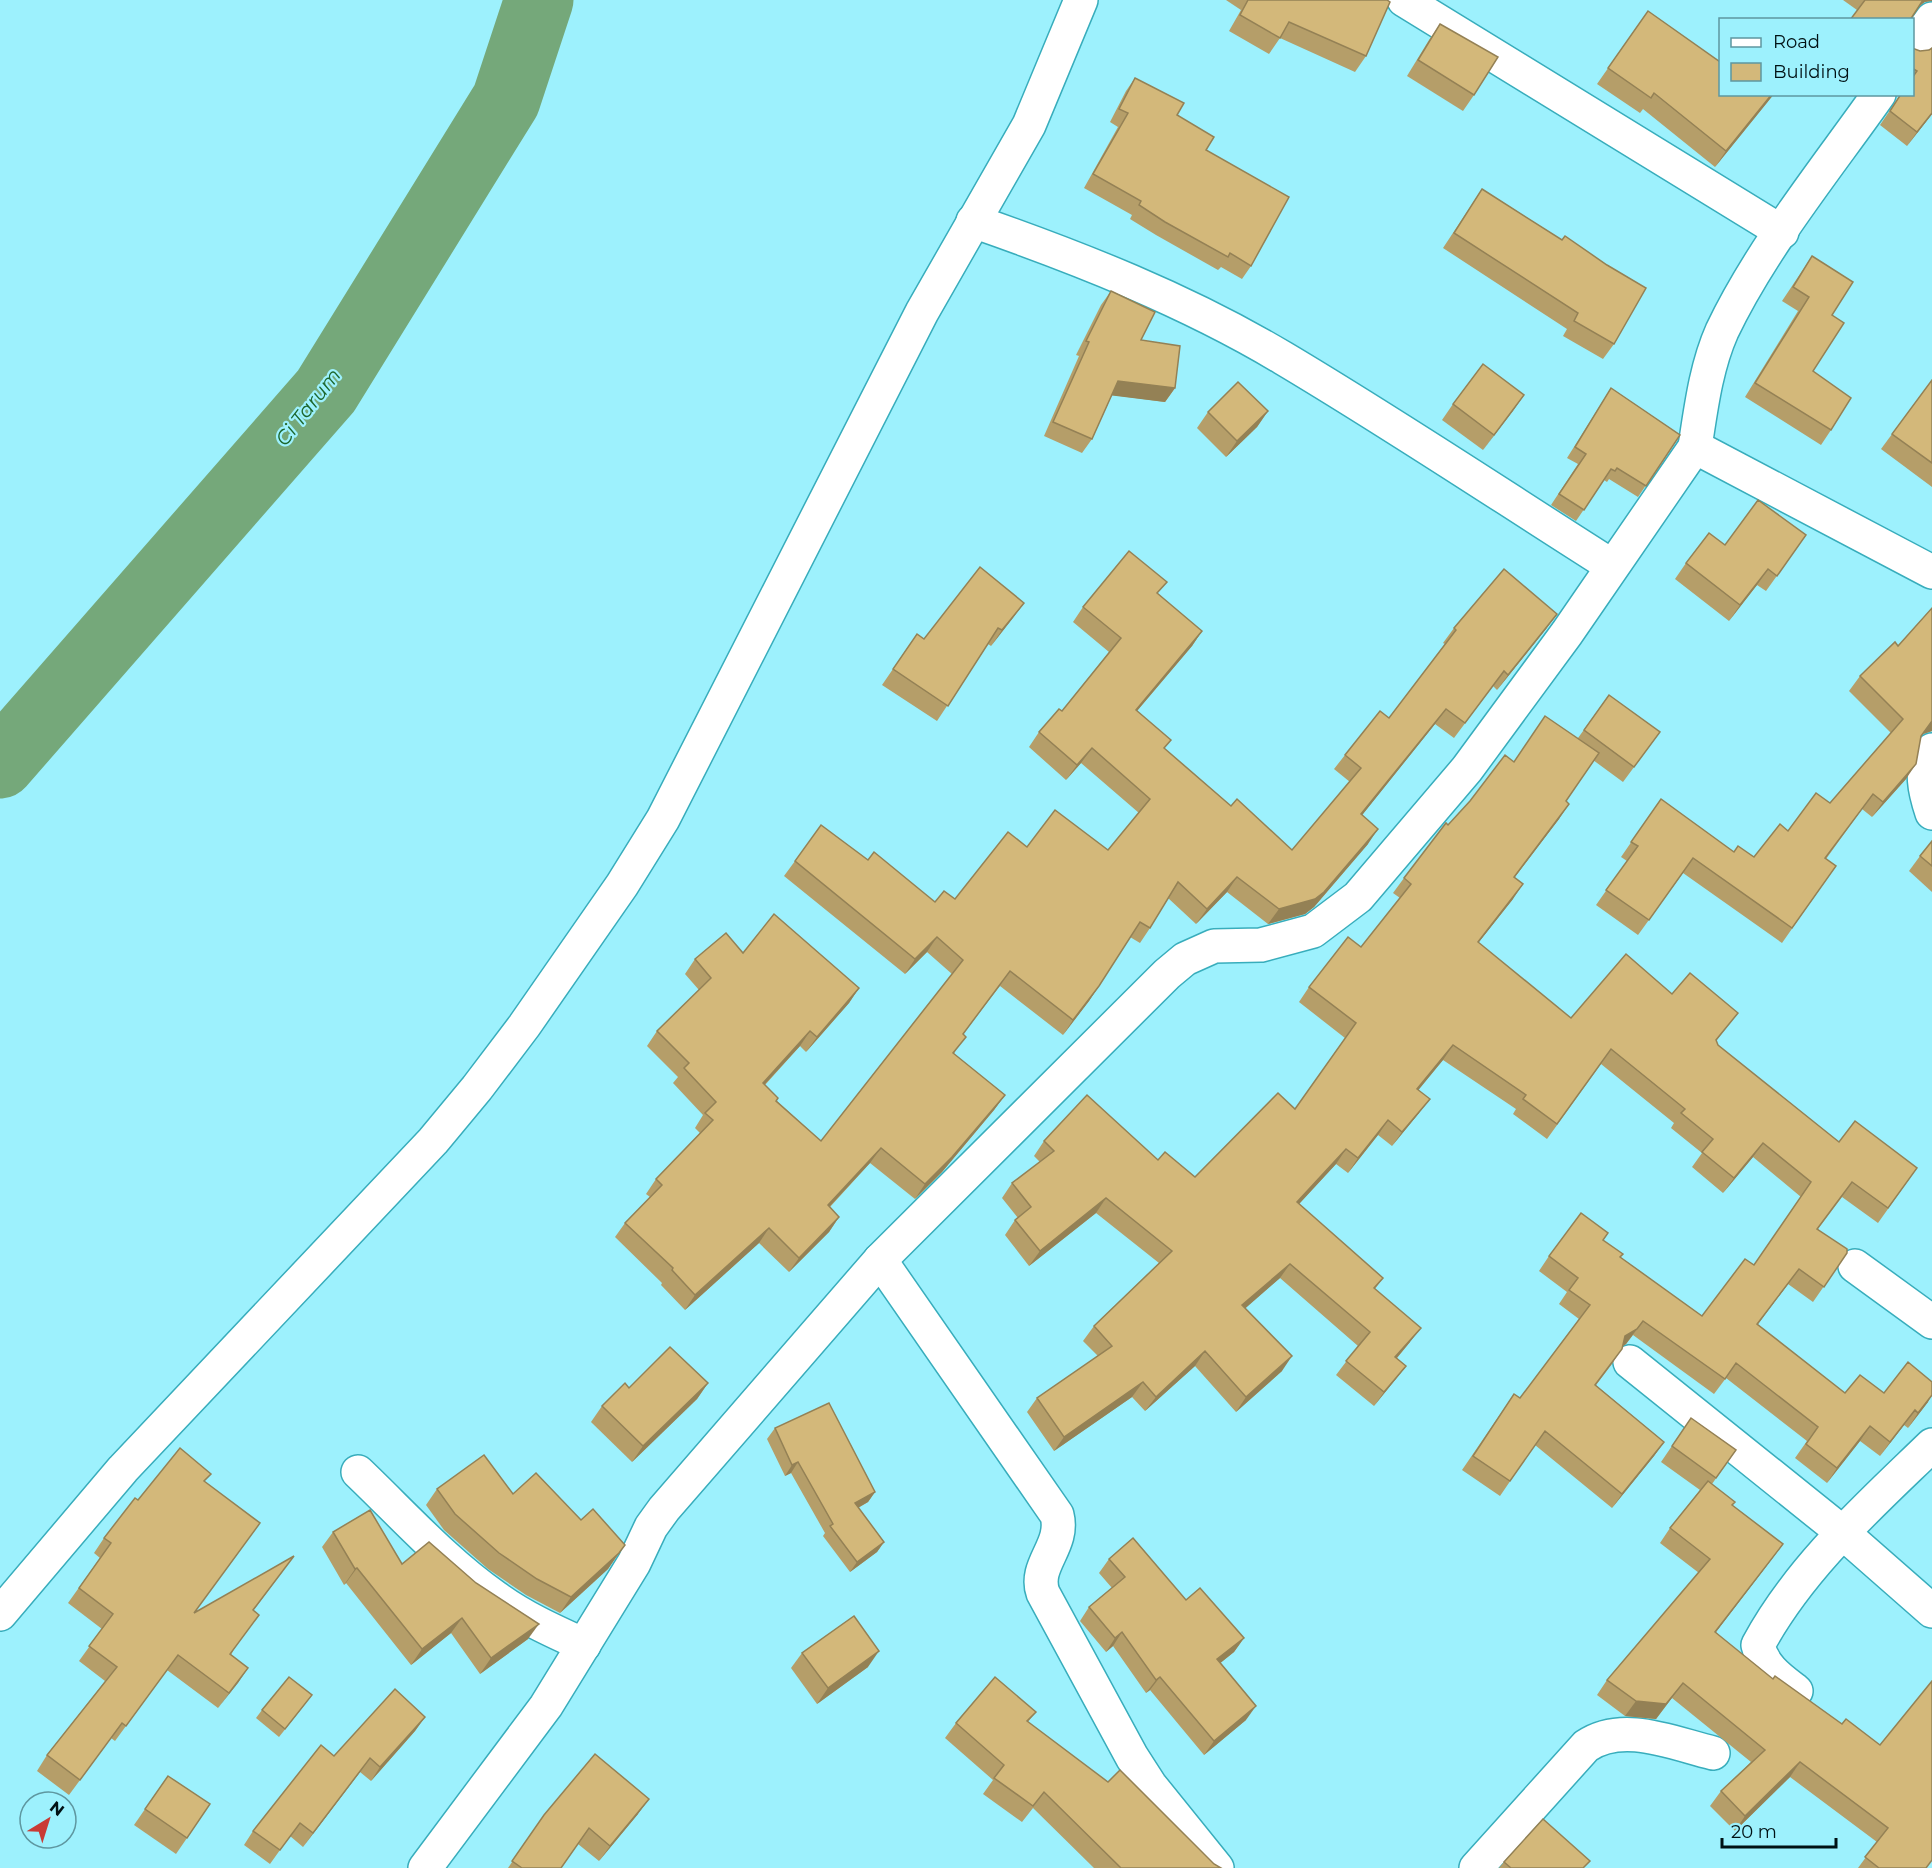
<svg xmlns="http://www.w3.org/2000/svg" width="1932" height="1868" font-family="Montserrat,sans-serif">
  <style>
    .lines { fill: none; stroke-linecap: round; stroke-linejoin: round }
    .river { stroke: #75a87a; stroke-width: 69 }
    .minor-casing { stroke: #38adbc; stroke-width: 36 }
    .minor { stroke: #fff; stroke-width: 33 }
    .wall { fill: #b59e69 }
    .shaded-wall { fill: #948155 }
    .building { fill: #d3b87a; stroke: #948155; stroke-width: 1.5 }
    .labels { text-anchor: middle; dominant-baseline: central; stroke-width: 4.5; stroke-linejoin: round; paint-order: stroke }
    .water-label { font-size: 20px; font-style: italic; fill: #1c662c; stroke: #9df1fd }
  </style>
  <rect width="100%" height="100%" fill="#9df1fd"/>
  <g class="lines">
    <!-- river -->
    <path class="river" d="M0,764L326,391L506,100L539,0"/>
    <!-- minor casing -->
    <g class="minor-casing">
      <g id="minor">
        <path d="M1404,0L1782,232"/>
        <path d="M1912,47L1932,19"/>
        <path d="M1879,94C1826,169 1761,249 1722,331C1706,367 1701,408 1695,447L1932,572"/>
        <path d="M973,221C1079,258 1186,300 1283,358C1394,424 1503,497 1612,566"/>
        <path d="M1932,750C1919,769 1925,792 1932,813"/>
        <path d="M880,1260L1057,1515C1065,1546 1033,1565 1043,1593L1132,1757L1150,1785L1217,1868"/>
        <path d="M1855,1266L1932,1322"/>
        <path d="M1630,1362L1842,1532L1932,1611"/>
        <path d="M358,1472C402,1514 445,1562 495,1597C522,1617 553,1631 584,1645"/>
        <path d="M0,1614L123,1469L433,1141L477,1088L524,1026L622,885L663,819L922,312L1029,125L1081,0"/>
        <path d="M1796,1691C1779,1678 1763,1667 1758,1645C1800,1567 1869,1506 1932,1445"/>
        <path d="M425,1868L546,1706L634,1563L651,1527L664,1509L880,1260L1167,974L1185,959L1214,946L1261,945L1313,931L1358,897L1467,769L1567,633L1695,447"/>
        <path d="M1476,1868L1586,1746C1623,1721 1672,1743 1713,1753"/>
      </g>
    </g>
    <!-- minor -->
    <use href="#minor" class="minor"/>
  </g>
  <!-- wall -->
  <g class="wall">
    <path d="M1226,0H1387L1366,56L1355,72L1280,38L1269,54L1229,31L1241,10Z"/>
    <path d="M1843,0H1932L1925,2L1857,10Z"/>
    <path d="M1648,11L1720,94H1774L1715,167L1643,109L1640,113L1597,84Z"/>
    <path d="M1440,24L1474,95L1463,111L1407,76L1429,40Z"/>
    <path d="M1912,48L1932,114L1907,146L1880,125L1901,94H1912Z"/>
    <path d="M1135,78L1177,115L1206,150L1251,266L1242,279L1221,267L1218,270L1156,235L1130,219L1132,215L1084,188L1118,127L1110,122L1126,91Z"/>
    <path d="M1482,189L1562,240L1607,265L1614,344L1603,359L1563,336L1567,329L1443,248Z"/>
    <path d="M1812,256L1832,315L1813,371L1831,430L1821,445L1745,397L1798,311L1782,301Z"/>
    <path d="M1111,291L1141,340L1175,388L1165,402L1112,395L1092,439L1082,453L1044,436L1079,356L1076,355L1101,305Z"/>
    <path d="M1932,380V487L1881,449Z"/>
    <path d="M1611,388L1680,435L1638,497L1609,479L1607,482L1604,480L1576,521L1551,505L1578,464L1567,458Z"/>
    <path d="M1524,395L1483,450L1442,420L1453,404Z"/>
    <path d="M1268,411L1257,427L1226,457L1197,428L1208,412Z"/>
    <path d="M1806,535L1766,591L1757,585L1729,621L1675,579L1686,563L1725,545Z"/>
    <path d="M1158,594L1202,631L1192,646L1137,711L1165,749L1231,806L1292,850L1350,782L1334,769L1345,755L1389,718L1445,644L1443,643L1454,628L1557,614L1546,629L1497,690L1493,686L1454,738L1435,724L1362,815L1368,844L1314,907L1305,914L1268,924L1227,892L1196,924L1168,898L1150,928L1140,943L1130,937L1089,1001L1063,1035L1000,986L963,1034L954,1054L1005,1095L994,1110L942,1172L915,1199L870,1163L830,1207L839,1217L829,1232L789,1272L759,1243L685,1310L661,1285L662,1283L615,1237L625,1223L650,1197L646,1194L656,1179L700,1133L695,1128L703,1115L673,1083L678,1077L647,1046L657,1031L699,990L685,974L695,959L743,953L859,988L849,1003L806,1052L800,1046L765,1085L777,1101L821,1141L952,974L927,952L905,974L784,876L795,861L868,860L935,902L955,899L1027,847L1108,850L1139,813L1081,763L1066,780L1029,747L1039,732L1062,711L1109,652L1073,622L1083,607Z"/>
    <path d="M1024,603L991,646L988,644L937,721L882,685L917,634L924,639Z"/>
    <path d="M1932,608V731L1923,734L1921,737L1906,779L1872,817L1862,809L1826,859L1836,866L1782,943L1683,873L1638,935L1596,905L1627,861L1621,857L1661,799L1734,852L1754,857L1788,831L1830,803L1891,733L1849,691L1860,676L1898,646Z"/>
    <path d="M1609,695L1660,732L1623,782L1593,760L1566,801L1559,819L1515,877L1513,899L1478,943L1571,1018L1672,994L1727,1027L1716,1041L1718,1045L1839,1142L1917,1168L1878,1223L1842,1197L1818,1229L1847,1253L1813,1302L1788,1284L1757,1324L1845,1393H1884L1928,1402L1908,1428L1904,1425L1880,1456L1860,1441L1827,1483L1795,1458L1807,1441L1726,1378L1714,1394L1633,1335L1626,1344L1623,1346L1612,1364L1596,1385L1664,1442L1654,1456L1612,1508L1535,1445L1500,1496L1462,1470L1514,1394L1520,1398L1579,1319L1559,1304L1567,1292L1539,1271L1549,1256L1603,1240L1620,1257L1702,1316L1754,1265L1801,1197L1753,1157L1723,1193L1692,1167L1702,1153L1671,1128L1674,1123L1601,1064L1547,1139L1513,1114L1516,1109L1443,1060L1418,1090L1419,1113L1392,1146L1378,1135L1348,1173L1336,1164L1299,1204L1383,1278L1375,1289L1410,1342L1397,1358L1406,1366L1395,1380L1374,1406L1336,1375L1358,1346L1280,1278L1245,1308L1282,1371L1236,1412L1195,1366L1145,1411L1132,1397L1054,1451L1027,1412L1037,1398L1098,1356L1083,1341L1094,1326L1159,1263L1096,1213L1029,1266L1005,1235L1015,1220L1018,1218L1002,1198L1012,1183L1040,1162L1034,1156L1044,1141L1158,1160L1195,1177L1295,1109L1345,1038L1299,1002L1309,987L1361,947L1400,898L1393,893L1404,878L1448,825L1514,762L1578,738Z"/>
    <path d="M1932,841V892L1909,871L1920,856Z"/>
    <path d="M708,1383L697,1399L632,1462L591,1422L602,1406L629,1388Z"/>
    <path d="M1691,1418L1736,1450L1712,1484L1732,1505L1783,1544L1716,1632L1927,1868H1858L1877,1842L1790,1777L1735,1831L1710,1806L1721,1791L1751,1762L1672,1698L1656,1719L1625,1716L1597,1695L1607,1680L1699,1573L1660,1543L1670,1528L1700,1490L1661,1462Z"/>
    <path d="M775,1428L875,1492L868,1502L858,1508L884,1542L877,1552L850,1572L823,1536L825,1533L791,1473L785,1476L767,1439Z"/>
    <path d="M205,1482L195,1613L283,1571L253,1611L231,1655L248,1668L218,1708L167,1670L115,1741L111,1738L69,1795L37,1771L47,1755L105,1681L79,1661L102,1629L68,1603L100,1558L94,1553L104,1538L138,1500Z"/>
    <path d="M437,1489L513,1494L581,1520L619,1553L608,1569L560,1613L526,1595L488,1569L444,1530L426,1505Z"/>
    <path d="M333,1532L402,1564L528,1639L480,1674L451,1633L411,1665L346,1583L344,1585L322,1547Z"/>
    <path d="M1109,1559L1186,1600L1244,1638L1234,1652L1220,1663L1246,1720L1204,1755L1150,1690L1146,1693L1113,1646L1106,1652L1080,1621L1089,1607L1112,1588L1099,1573Z"/>
    <path d="M802,1653L868,1667L817,1704L791,1668Z"/>
    <path d="M306,1703L279,1737L256,1718L262,1710Z"/>
    <path d="M1036,1712L1028,1722L1214,1864L1221,1868H1094L1033,1808L1022,1822L983,1794L993,1780L945,1738L956,1723Z"/>
    <path d="M425,1717L415,1731L371,1781L360,1772L303,1847L290,1836L270,1864L244,1845L253,1831L334,1756Z"/>
    <path d="M168,1776L187,1838L176,1854L134,1825Z"/>
    <path d="M638,1814L599,1861L578,1844L561,1868H508L544,1815Z"/>
    <path d="M1504,1862L1585,1868H1499Z"/>
  </g>
  <!-- shaded-wall -->
  <g class="shaded-wall">
    <path d="M1922,0H1932V1L1925,2L1917,8Z"/>
    <path d="M1772,94H1774L1715,167L1726,151Z"/>
    <path d="M1932,113V114L1907,146L1917,132Z"/>
    <path d="M1118,381L1175,388L1165,402L1108,395Z"/>
    <path d="M1524,395L1513,411L1483,450L1494,435Z"/>
    <path d="M1268,411L1257,427L1226,457L1237,441Z"/>
    <path d="M1768,569L1757,585L1729,621L1740,605Z"/>
    <path d="M1024,603L1013,618L991,646L1002,630Z"/>
    <path d="M1557,614L1546,629L1497,690L1508,675Z"/>
    <path d="M1202,631L1192,646L1125,725L1136,710Z"/>
    <path d="M1446,709L1435,724L1351,829L1361,814Z"/>
    <path d="M1932,721V731L1923,734Z"/>
    <path d="M1092,748L1081,763L1066,780L1077,765Z"/>
    <path d="M1916,764L1906,779L1872,817L1883,802Z"/>
    <path d="M1569,804L1559,819L1504,891L1514,877Z"/>
    <path d="M1378,829L1368,844L1314,907L1305,914L1268,924L1279,909Z"/>
    <path d="M1237,877L1227,892L1196,924L1207,909Z"/>
    <path d="M1523,884L1513,899L1467,957L1478,942Z"/>
    <path d="M937,937L927,952L905,974L915,959Z"/>
    <path d="M1099,986L1089,1001L1063,1035L1073,1020Z"/>
    <path d="M859,988L849,1003L806,1052L817,1037Z"/>
    <path d="M810,1031L800,1046L752,1098L763,1083Z"/>
    <path d="M1453,1045L1443,1060L1407,1104L1417,1089Z"/>
    <path d="M1005,1095L994,1110L942,1172L915,1199L925,1184Z"/>
    <path d="M1430,1099L1419,1113L1392,1146L1402,1132Z"/>
    <path d="M1388,1120L1378,1135L1348,1173L1358,1158Z"/>
    <path d="M1763,1143L1753,1157L1723,1193L1734,1178Z"/>
    <path d="M881,1148L870,1163L817,1220L828,1205Z"/>
    <path d="M1346,1149L1336,1164L1287,1217L1297,1202Z"/>
    <path d="M1106,1198L1096,1213L1029,1266L1040,1251Z"/>
    <path d="M839,1217L829,1232L789,1272L799,1258Z"/>
    <path d="M769,1228L759,1243L685,1310L695,1295Z"/>
    <path d="M1290,1264L1280,1278L1232,1320L1242,1305Z"/>
    <path d="M1799,1269L1788,1284L1747,1339L1757,1324Z"/>
    <path d="M1643,1321L1626,1344L1615,1351L1625,1336Z"/>
    <path d="M1421,1328L1410,1342L1385,1372L1395,1357Z"/>
    <path d="M1205,1351L1195,1366L1145,1411L1156,1397Z"/>
    <path d="M1292,1356L1282,1371L1236,1412L1246,1397Z"/>
    <path d="M1406,1366L1395,1380L1374,1406L1384,1392Z"/>
    <path d="M1143,1382L1132,1397L1054,1451L1064,1437Z"/>
    <path d="M708,1383L697,1399L632,1462L643,1446Z"/>
    <path d="M1932,1395L1928,1402L1908,1428L1918,1413Z"/>
    <path d="M1915,1410L1904,1425L1880,1456L1890,1442Z"/>
    <path d="M1870,1426L1860,1441L1827,1483L1837,1468Z"/>
    <path d="M1664,1442L1654,1456L1612,1508L1622,1494Z"/>
    <path d="M798,1462L791,1473L785,1476L792,1465Z"/>
    <path d="M875,1492L868,1502L847,1514L855,1503Z"/>
    <path d="M884,1542L877,1552L850,1572L857,1562Z"/>
    <path d="M1783,1544L1772,1559L1705,1646L1715,1632Z"/>
    <path d="M619,1553L608,1569L560,1613L571,1597Z"/>
    <path d="M357,1568L346,1583L344,1585L355,1569Z"/>
    <path d="M462,1618L451,1633L411,1665L422,1649Z"/>
    <path d="M539,1624L528,1639L480,1674L491,1658Z"/>
    <path d="M1122,1632L1113,1646L1106,1652L1115,1638Z"/>
    <path d="M1244,1638L1234,1652L1208,1673L1217,1659Z"/>
    <path d="M879,1651L868,1667L817,1704L828,1688Z"/>
    <path d="M248,1668L238,1683L218,1708L229,1693Z"/>
    <path d="M1160,1677L1150,1690L1146,1693L1156,1680Z"/>
    <path d="M1683,1683L1656,1719L1625,1716L1636,1701Z"/>
    <path d="M1256,1706L1246,1720L1204,1755L1214,1741Z"/>
    <path d="M425,1717L415,1731L371,1781L380,1767Z"/>
    <path d="M370,1758L360,1772L303,1847L313,1833Z"/>
    <path d="M1800,1762L1790,1777L1735,1831L1745,1816Z"/>
    <path d="M649,1799L638,1814L599,1861L610,1846Z"/>
  </g>
  <!-- building -->
  <g class="building">
    <path d="M1248,0H1387L1390,2L1366,56L1289,22L1280,38L1240,15Z"/>
    <path d="M1865,0H1923L1910,20H1850Z"/>
    <path d="M1648,11L1720,62V94H1772L1726,151L1654,93L1651,98L1608,68Z"/>
    <path d="M1440,24L1498,57L1474,95L1418,60Z"/>
    <path d="M1912,48L1920,51L1929,50L1932,48V113L1917,132L1890,111L1901,94H1912V78L1917,71L1912,68Z"/>
    <path d="M1135,78L1184,103L1177,115L1214,137L1206,150L1289,197L1251,266L1230,253L1228,257L1165,222L1139,205L1141,201L1093,174L1128,113L1119,109Z"/>
    <path d="M1482,189L1562,240L1565,236L1607,265L1646,288L1614,344L1574,321L1578,313L1454,233Z"/>
    <path d="M1812,256L1853,282L1832,315L1844,323L1813,371L1851,398L1831,430L1755,383L1809,297L1793,287Z"/>
    <path d="M1111,291L1155,312L1141,340L1180,346L1175,388L1118,381L1092,439L1053,422L1089,342L1086,341Z"/>
    <path d="M1483,364L1524,395L1494,435L1453,404Z"/>
    <path d="M1932,380V463L1892,434Z"/>
    <path d="M1238,382L1268,411L1237,441L1208,412Z"/>
    <path d="M1611,388L1680,435L1646,486L1617,468L1615,471L1611,469L1584,510L1559,494L1586,454L1575,447Z"/>
    <path d="M1758,500L1806,535L1777,576L1768,569L1740,605L1686,563L1709,533L1725,545Z"/>
    <path d="M1129,551L1167,582L1157,593L1202,631L1136,710L1171,740L1164,748L1231,806L1237,799L1292,850L1361,768L1345,755L1380,711L1389,718L1456,630L1454,628L1504,569L1557,614L1508,675L1504,671L1465,723L1446,709L1361,814L1378,829L1324,892L1315,899L1279,909L1237,877L1207,909L1178,882L1150,928L1140,922L1099,986L1073,1020L1010,971L963,1034L966,1037L953,1053L1005,1095L952,1157L925,1184L881,1148L828,1205L839,1217L799,1258L769,1228L695,1295L672,1270L673,1268L625,1223L662,1185L656,1179L713,1120L705,1113L716,1102L684,1068L689,1063L657,1031L711,978L695,959L726,933L743,953L774,914L859,988L817,1037L810,1031L763,1083L778,1098L776,1101L821,1141L963,960L937,937L915,959L795,861L821,825L868,860L874,852L935,902L944,891L955,899L1008,832L1027,847L1055,810L1108,850L1150,799L1092,748L1077,765L1039,732L1059,709L1062,711L1121,638L1083,607Z"/>
    <path d="M980,567L1024,603L1002,630L998,628L948,706L893,669L917,634L924,639Z"/>
    <path d="M1932,608V721L1921,736L1916,764L1883,802L1873,794L1825,858L1836,866L1792,928L1693,858L1649,920L1606,890L1638,846L1631,842L1661,799L1734,852L1738,846L1754,857L1780,824L1788,831L1816,793L1830,803L1903,719L1860,676L1895,642L1898,646Z"/>
    <path d="M1609,695L1660,732L1634,767L1584,730Z"/>
    <path d="M1545,716L1599,753L1566,801L1569,804L1514,877L1523,884L1478,942L1571,1018L1626,954L1672,994L1690,973L1738,1013L1716,1040L1718,1045L1839,1142L1855,1121L1917,1168L1888,1208L1852,1182L1817,1229L1847,1249V1253L1824,1287L1799,1269L1757,1324L1845,1393L1860,1375L1884,1393L1908,1362L1932,1382V1395L1918,1413L1915,1410L1890,1442L1870,1426L1837,1468L1806,1444L1818,1427L1736,1363L1725,1379L1643,1321L1637,1329L1625,1336L1622,1349L1595,1385L1664,1442L1622,1494L1545,1431L1510,1481L1473,1456L1514,1394L1520,1398L1590,1305L1569,1290L1578,1278L1549,1256L1581,1213L1608,1233L1603,1240L1623,1254L1620,1257L1702,1316L1745,1259L1754,1265L1811,1182L1763,1143L1734,1178L1702,1152L1713,1139L1681,1113L1685,1109L1611,1049L1557,1124L1523,1099L1526,1095L1453,1045L1417,1089L1430,1099L1402,1132L1388,1120L1358,1158L1346,1149L1297,1202L1383,1278L1374,1288L1421,1328L1395,1357L1406,1366L1384,1392L1346,1361L1370,1332L1290,1264L1242,1305L1292,1356L1246,1397L1205,1351L1156,1397L1143,1382L1064,1437L1037,1398L1112,1346L1094,1326L1172,1251L1106,1198L1040,1251L1015,1220L1031,1207L1012,1183L1054,1151L1044,1141L1087,1095L1158,1160L1165,1152L1195,1177L1278,1093L1295,1109L1356,1023L1309,987L1348,937L1361,947L1411,884L1404,878L1446,823L1448,825L1470,801L1505,755L1514,762Z"/>
    <path d="M1932,841V866L1920,856Z"/>
    <path d="M670,1347L708,1383L643,1446L602,1406L625,1383L629,1388Z"/>
    <path d="M829,1403L875,1492L855,1503L884,1542L857,1562L830,1526L833,1524L798,1462L792,1465L775,1428Z"/>
    <path d="M1691,1418L1736,1450L1716,1478L1672,1446Z"/>
    <path d="M180,1448L211,1474L204,1481L260,1523L194,1613L294,1556L253,1610L259,1615L230,1654L248,1668L229,1693L178,1655L126,1726L122,1723L80,1780L47,1755L117,1667L89,1646L113,1614L79,1588L111,1543L104,1538L135,1498L138,1500Z"/>
    <path d="M484,1455L513,1494L536,1473L581,1520L593,1509L625,1545L619,1553L571,1597L537,1579L499,1553L455,1514L437,1489Z"/>
    <path d="M1708,1481L1735,1502L1732,1505L1783,1544L1715,1632L1773,1679L1775,1676L1842,1724L1846,1719L1880,1745L1932,1681V1860L1926,1868H1879L1865,1857L1888,1828L1800,1762L1745,1816L1721,1791L1765,1750L1683,1683L1666,1704L1636,1701L1607,1680L1710,1559L1670,1528Z"/>
    <path d="M370,1510L402,1564L429,1542L476,1583L539,1624L491,1658L462,1618L422,1649L357,1568L355,1569L333,1532Z"/>
    <path d="M1133,1538L1186,1600L1200,1588L1244,1638L1217,1659L1256,1706L1214,1741L1160,1677L1156,1680L1122,1632L1115,1638L1089,1607L1125,1577L1109,1559Z"/>
    <path d="M854,1616L879,1651L828,1688L802,1653Z"/>
    <path d="M289,1677L312,1695L285,1729L262,1710Z"/>
    <path d="M995,1677L1036,1712L1027,1721L1108,1782L1120,1770L1214,1864L1221,1868H1121L1044,1792L1033,1806L994,1778L1004,1765L956,1723Z"/>
    <path d="M395,1689L425,1717L380,1767L370,1758L313,1833L300,1823L280,1850L253,1831L321,1745L334,1756Z"/>
    <path d="M595,1754L649,1799L610,1846L589,1828L561,1868H522L512,1861L544,1815Z"/>
    <path d="M168,1776L210,1804L187,1838L145,1809Z"/>
    <path d="M1543,1819L1590,1861L1583,1868H1511L1504,1862Z"/>
  </g>
  <g class="labels">
    <!-- water labels -->
    <g class="water-label">
      <text transform="translate(308 407) rotate(-52)">Ci Tarum</text>
    </g>
  </g>
  <!-- legend -->
  <rect x="1719" y="18" width="195" height="78" fill="#9df1fd" stroke="#5e97a0" stroke-width="1.5"/>
  <rect x="1731" y="38" width="30" height="9" fill="#ffffff" stroke="#5e97a0" stroke-width="1.5"/>
  <text x="1773" y="48" font-size="18" fill="#001114">Road</text>
  <rect x="1731" y="63" width="30" height="18" fill="#d3b87a" stroke="#5e97a0" stroke-width="1.5"/>
  <text x="1773" y="78" font-size="18" fill="#001114">Building</text>
  <!-- north arrow -->
  <g transform="translate(48 1820) rotate(38)"><circle r="28" fill="#9df1fd" stroke="#5e97a0" stroke-width="1.5"/>
  <path d="M0-4.5L10 22L0 15L-10 22Z" fill="#c93b35"/>
  <text y="-9" font-size="16" font-weight="bold" text-anchor="middle" fill="#001114">N</text>
  </g>
  <!-- scale -->
  <path d="M1722 1838v9h114v-9" fill="none" stroke="#001114" stroke-width="3"/>
  <text x="1731" y="1838" font-size="18" fill="#001114" stroke="#9df1fd" stroke-width="4.5" paint-order="stroke">20 m</text>
</svg>
